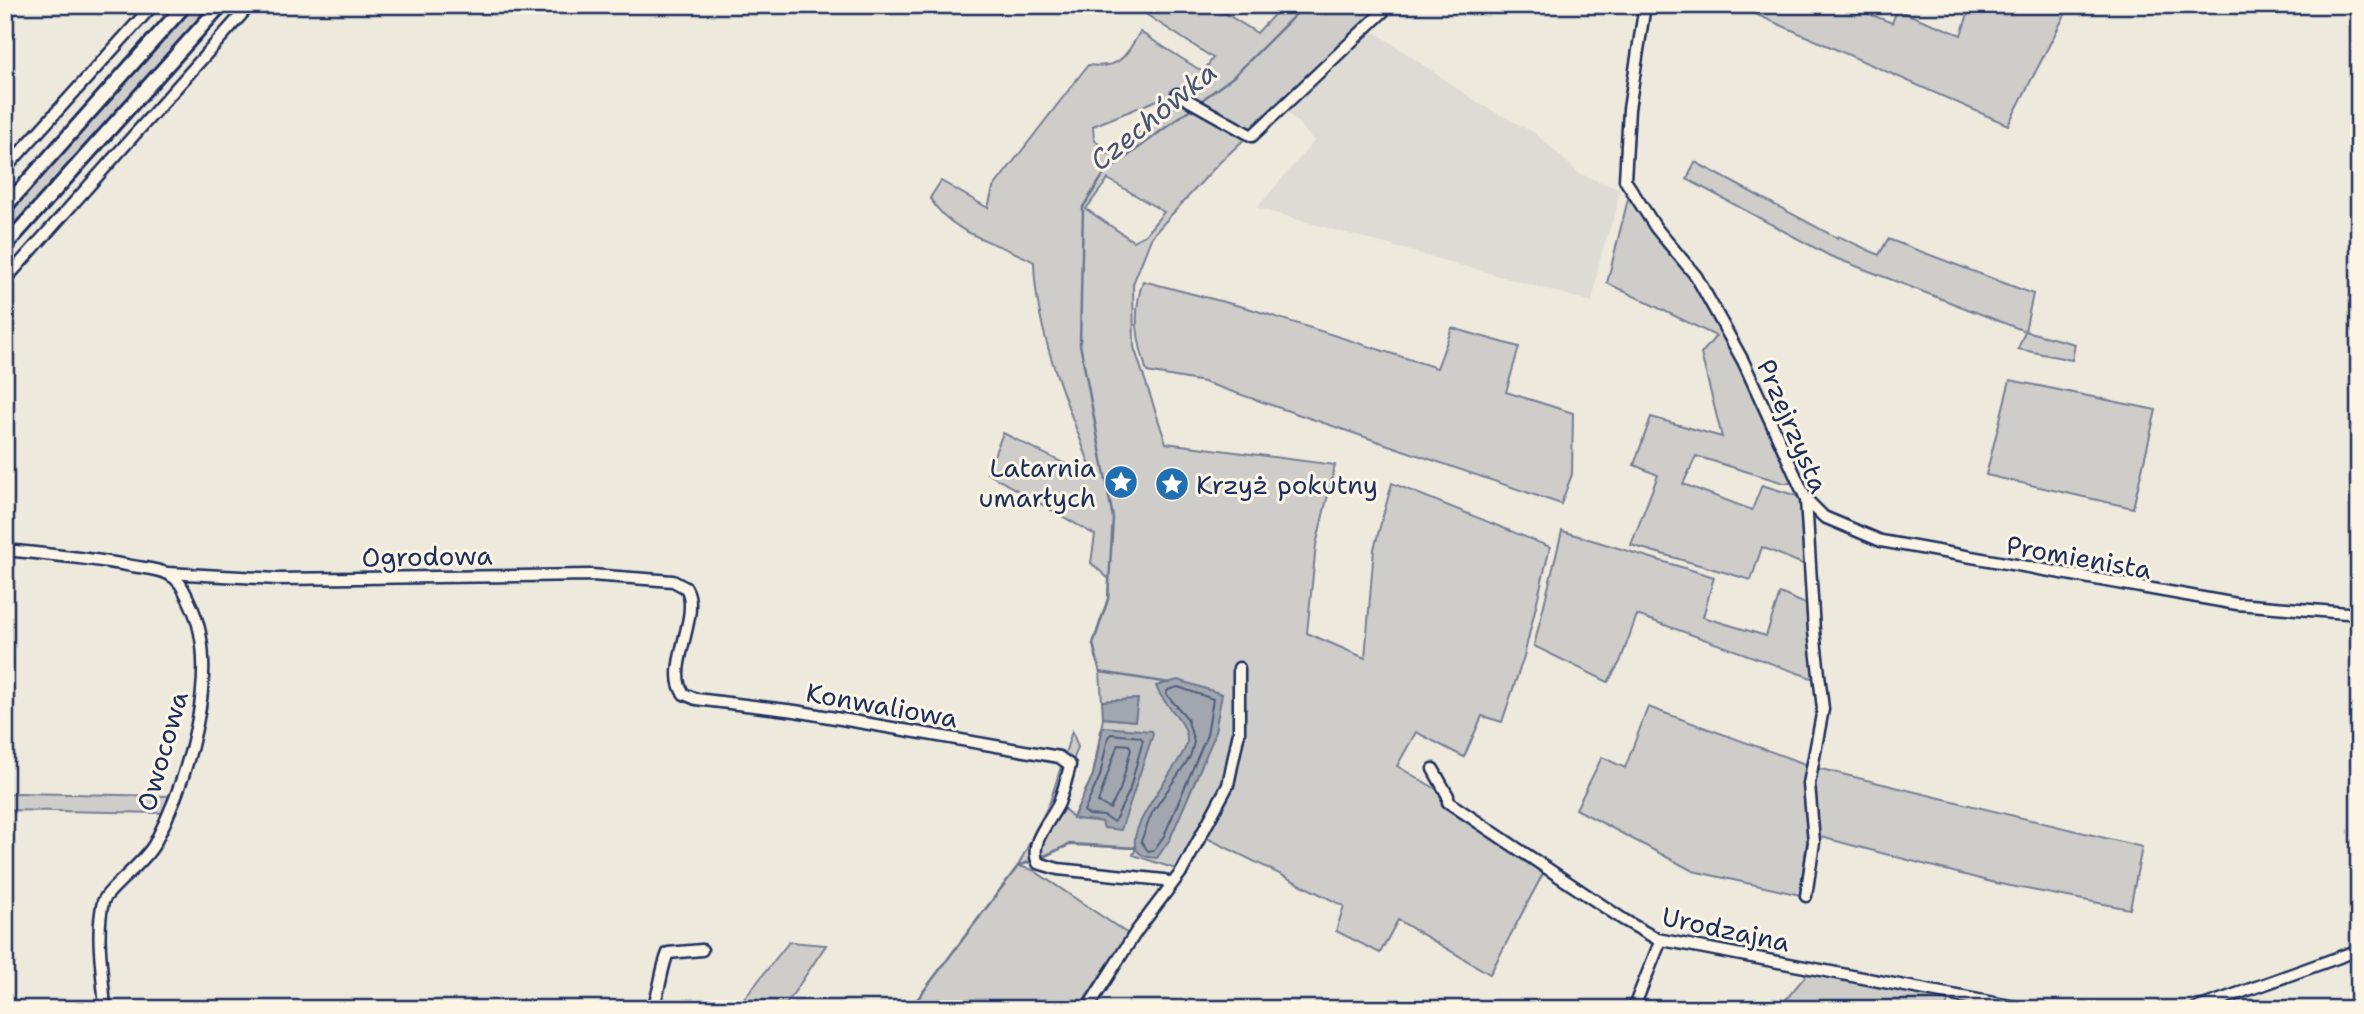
<svg xmlns="http://www.w3.org/2000/svg" width="2364" height="1014" font-family="'Shantell Sans',sans-serif">
  <style>
    .built { fill: #dedbd4 }
    .green { fill: #cfcdca; stroke: #757e94; stroke-width: 2; fill-rule: evenodd }
    .water { fill: #a2a7af; stroke: #6c778f; stroke-width: 2 }
    .lines { fill: none; stroke-linecap: round; stroke-linejoin: round }
    .shore { stroke: #515f7e; stroke-width: 2 }
    .stream { stroke: #6c778f; stroke-width: 2.5 }
    .minor-casing { stroke: #1b2f5e; stroke-width: 15 }
    .major-casing { stroke: #1b2f5e; stroke-width: 18 }
    .minor { stroke: #fcf5e5; stroke-width: 10 }
    .major { stroke: #fcf5e5; stroke-width: 12 }
    .labels { text-anchor: middle; dominant-baseline: central; stroke-width: 6; stroke-linejoin: round; paint-order: stroke }
    .street-label { font-size: 26px; fill: #1b2f5e; stroke: #fcf5e5 }
    .poi-label { font-size: 26px; fill: #1b2f5e; stroke: #fcf5e5; text-anchor: end }
    .water-label { font-size: 28px; font-style: italic; fill: #445376; stroke: #fcf5e5 }
  </style>
  <rect width="100%" height="100%" fill="#eee9dd"/>
  <filter id="ink" filterUnits="userSpaceOnUse"><feTurbulence type="fractalNoise" baseFrequency=".0143" numOctaves="2"/><feDisplacementMap in="SourceGraphic" scale="14" xChannelSelector="R" yChannelSelector="G"/><feConvolveMatrix kernelMatrix="1 2 1 2 8 2 1 2 1" color-interpolation-filters="sRGB"/></filter>
  <g filter="url(#ink)">
    <!-- built -->
    <path class="built" d="M1371,29L1480,104L1535,133L1580,174L1619,189L1617,208L1601,254L1592,302L1257,208L1314,141L1287,111Z"/>
    <!-- green -->
    <g class="green">
      <path d="M193,5H212L5,237V215Z"/>
      <path d="M1148,5H1212L1257,33L1283,5H1388L1219,163L1152,236L1133,284L1134,347L1166,443L1335,465L1316,545L1307,633L1365,658L1374,549L1392,483L1550,547L1524,656L1502,722L1482,716L1464,757L1416,732L1397,766L1448,796L1547,866L1490,974L1398,920L1380,953L1336,931L1344,906L1203,836L1182,871L1133,855L1136,848L1070,845L1019,866L1033,870L1128,934L1078,1009H910L1018,866L1050,802L1072,731L1078,747L1067,778L1063,808L1073,817L1093,775L1103,718L1135,721L1137,699L1102,701L1100,672L1093,644L1108,599L1109,579L1091,563L1095,535L987,473L1003,433L1095,479C1070,408 1036,339 1034,262C999,242 952,236 930,198L941,181L988,208L993,188L1088,65C1120,69 1124,58 1140,32L1203,72L1213,58L1144,13ZM1177,92L1187,95L1170,112L1108,154L1094,139L1093,126ZM1108,179L1164,212L1145,235L1133,241L1086,209Z"/>
      <path d="M1735,5H1847L1892,23L1897,10L1961,35L1970,8L1965,5H2070L2008,125Z"/>
      <path d="M1695,162L1837,238L1838,236L1879,255L1888,239L2033,294L2025,331L2075,344L2072,360L2018,349L2025,331L1830,256L1687,179Z"/>
      <path d="M1629,195L1694,281L1740,363L1792,483H1784L1696,456L1683,484L1752,510L1762,485L1797,496L1803,502L1805,565L1762,547L1751,580L1631,545L1658,475L1634,465L1651,417L1722,437L1701,354L1716,336L1607,283Z"/>
      <path d="M1143,281L1251,309L1437,368L1452,328L1519,347L1506,392L1573,413L1572,474L1561,504L1204,382L1147,372C1137,340 1132,314 1143,281Z"/>
      <path d="M2010,380L2156,410L2133,508L1986,475Z"/>
      <path d="M1562,531L1714,577L1703,617L1766,636L1780,593L1808,605L1817,680L1637,615L1620,662L1608,682L1534,646Z"/>
      <path d="M1648,707L1808,765L1804,784L1808,834L1800,895L1693,871L1576,809L1602,757L1625,768Z"/>
      <path d="M1817,768L2142,847L2130,909L1995,883L1817,836L1813,782Z"/>
      <path d="M18,793L169,796L163,813L5,810V795Z"/>
      <path d="M789,942L826,945L783,1009H736Z"/>
      <path d="M1811,969L1949,999L1945,1009H1778Z"/>
    </g>
    <!-- water -->
    <g class="water">
      <path d="M1178,680L1222,694L1214,737L1170,839L1157,858C1093,857 1187,763 1187,741C1188,719 1162,706 1156,686Z"/>
      <path d="M1138,699L1135,721L1103,718L1102,701Z"/>
      <path d="M1103,727L1152,731L1153,734L1121,830L1104,828L1102,822C1093,820 1084,821 1073,818L1093,775Z"/>
    </g>
    <g class="lines">
      <!-- shore -->
      <g class="shore">
        <path d="M1178,687L1213,699L1207,735L1164,836L1154,850L1148,851L1141,841L1152,813L1190,757L1194,742L1187,718L1166,694L1168,690Z"/>
        <path d="M1111,734L1140,737L1143,740L1129,792L1114,822L1104,816L1089,815L1084,811L1100,776L1108,737Z"/>
        <path d="M1118,744L1129,745L1131,749L1120,790L1110,809L1098,802Z"/>
      </g>
      <!-- stream -->
      <g class="stream">
        <path d="M1198,103L1233,77L1305,5"/>
        <path d="M1170,683L1100,672L1093,644L1108,599L1113,518L1080,344L1083,207L1104,174L1193,107"/>
        <path d="M1041,858L1070,844L1136,848"/>
        <path d="M910,1009L1018,866L1035,860"/>
      </g>
      <!-- minor casing -->
      <g class="minor-casing">
        <g id="minor">
          <path d="M1645,5L1629,109L1625,180L1656,228L1696,276L1743,361L1806,499L1814,631L1823,709L1809,784L1814,842L1806,896"/>
          <path d="M1177,94L1252,136L1390,5"/>
          <path d="M5,169L153,5"/>
          <path d="M5,280L250,5"/>
          <path d="M1806,499L1824,517L1881,541L2237,604L2359,614"/>
          <path d="M5,550C48,554 90,558 132,566C143,568 158,569 168,574C181,580 184,591 190,603C223,670 187,780 155,843C144,864 107,889 103,902C95,935 103,975 105,1009"/>
          <path d="M167,573L277,579L591,575L673,581L686,588C702,615 664,670 684,694L696,699L795,711L1059,757L1070,765C1067,778 1063,791 1059,803C1051,821 1028,842 1038,863L1058,869L1164,880L1171,885"/>
          <path d="M1433,769L1448,796V802L1624,920L1657,939L2026,1009"/>
          <path d="M652,1009C661,990 660,972 668,953L702,950"/>
          <path d="M1087,1009L1136,932L1182,871L1228,785L1239,732V668"/>
          <path d="M1633,1009L1661,940"/>
          <path d="M2195,1009L2359,950"/>
        </g>
      </g>
      <!-- major casing -->
      <g class="major-casing">
        <g id="major">
          <path d="M5,207L185,5"/>
          <path d="M5,246L221,5"/>
        </g>
      </g>
      <!-- minor -->
      <use href="#minor" class="minor"/>
      <!-- major -->
      <use href="#major" class="major"/>
    </g>
  </g>
  <!-- icons -->
  <defs>
    <g id="sight-disc" transform="scale(1.75)"><circle r="9.5" fill="#1f6fb2" stroke="#fcf5e5"/><path d="M0-6L1.8-2.2L6-1.7L2.9 1.2L3.7 5.4L0 3.3L-3.7 5.4L-2.9 1.2L-6-1.7L-1.8-2.2Z" fill="#fff"/></g>
  </defs>
  <g fill-rule="evenodd">
    <use href="#sight-disc" x="1121" y="482"/>
    <use href="#sight-disc" x="1172" y="484"/>
  </g>
  <g class="labels">
    <!-- street labels -->
    <g class="street-label">
      <text transform="translate(1793 426) rotate(67)">Przejrzysta</text>
      <text transform="translate(427 556) rotate(-1)">Ogrodowa</text>
      <text transform="translate(2079 557) rotate(10)">Promienista</text>
      <text transform="translate(882 705) rotate(10)">Konwaliowa</text>
      <text transform="translate(162 751) rotate(-74)">Owocowa</text>
      <text transform="translate(1726 929) rotate(12)">Urodzajna</text>
    </g>
    <!-- poi labels -->
    <g class="poi-label">
      <text x="1096" y="467">Latarnia<tspan x="1096" dy="30">umarłych</tspan></text>
      <text x="1196" y="484" text-anchor="start">Krzyż pokutny</text>
    </g>
    <!-- water labels -->
    <g class="water-label">
      <text transform="translate(1153 116) rotate(-39)">Czechówka</text>
    </g>
  </g>
  <!-- margin -->
  <rect width="2364" height="1014" fill="none" stroke="#fcf5e5" stroke-width="28"/>
  <rect x="14" y="14" width="2336" height="986" fill="none" stroke="#1b2f5e" stroke-width="2.5" filter="url(#ink)"/>
</svg>
